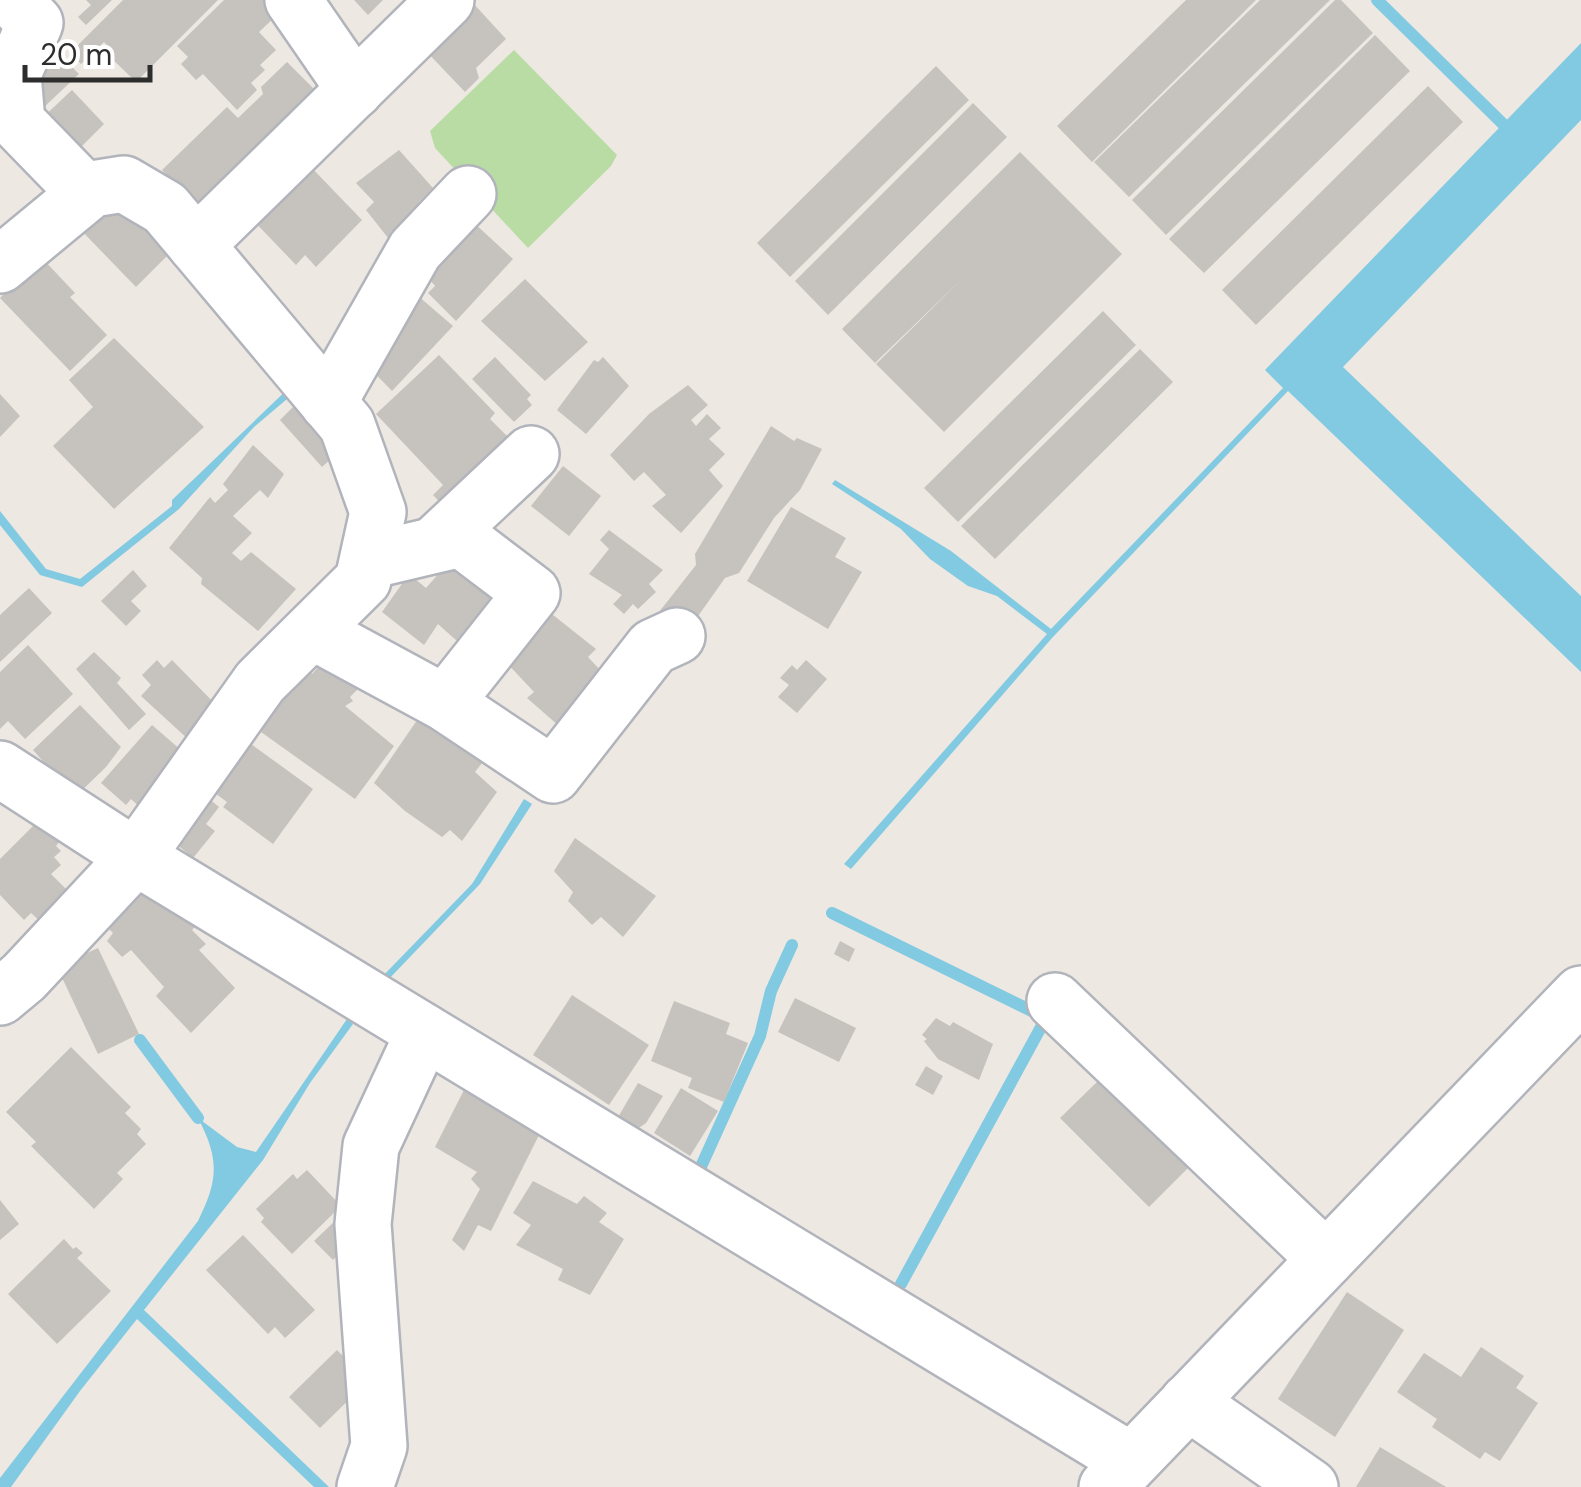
<svg xmlns="http://www.w3.org/2000/svg" width="1581" height="1487" font-family="'DM Sans',sans-serif">
  <style>
    .green { fill: #b9dca5 }
    .water { fill: #82cae1 }
    .lines { fill: none; stroke-linecap: round; stroke-linejoin: round }
    .stream { stroke: #82cae1; stroke-width: 12 }
    .building { fill: #c6c2bd }
    .minor-casing { stroke: #b2b4bc; stroke-width: 60 }
    .minor { stroke: #fff; stroke-width: 55 }
  </style>
  <rect width="100%" height="100%" fill="#ede8e2"/>
  <!-- green -->
  <path class="green" d="M514,50L617,155L611,166L528,248L435,148L430,131Z"/>
  <!-- water -->
  <g class="water">
    <path d="M1581,43V120L1343,367L1581,596V672L1288,391L1052,638L851,869L844,864L1047,634L997,596L968,586L930,559L901,529L832,484L835,480L951,551L1051,629L1283,388L1265,370Z"/>
    <path d="M294,383L300,388L254,427L179,509L82,587L40,575L0,525V511L46,569L80,579L172,506V500Z"/>
    <path d="M524,799L532,804L480,884L386,982L379,980L472,884Z"/>
    <path d="M347,1019L353,1024L310,1083L263,1160L144,1310L329,1487H314L137,1319L80,1391L11,1487H0V1478L198,1221C218,1180 220,1160 198,1118L237,1147L256,1152Z"/>
  </g>
  <g class="lines">
    <!-- stream -->
    <g class="stream">
      <path d="M1377,0L1503,124"/>
      <path d="M832,913L1046,1018L901,1284"/>
      <path d="M140,1040L198,1118"/>
      <path d="M699,1171L760,1036L771,991L792,945"/>
    </g>
  </g>
  <!-- building -->
  <g class="building">
    <path d="M86,0H112L86,25L78,17L91,5Z"/>
    <path d="M123,0H218L136,82L104,51L108,46L104,42L81,64L70,53Z"/>
    <path d="M224,0H264L278,14L259,32L276,50L260,65L265,70L251,83L257,90L237,110L203,74L196,80L181,64L188,57L177,46Z"/>
    <path d="M354,0H383L368,15Z"/>
    <path d="M1186,0H1256L1092,162L1057,126Z"/>
    <path d="M1260,0H1330L1129,197L1094,162Z"/>
    <path d="M1335,0H1341L1373,33L1166,235L1132,200Z"/>
    <path d="M472,2L506,39L476,68L479,78L465,92L426,51Z"/>
    <path d="M1375,35L1410,71L1204,273L1169,239Z"/>
    <path d="M50,45L79,74L42,109L23,89Z"/>
    <path d="M287,62L322,97L203,213L162,170L227,107L238,118L263,94L261,87Z"/>
    <path d="M936,66L969,100L790,277L757,243Z"/>
    <path d="M1428,86L1463,122L1256,325L1222,290Z"/>
    <path d="M72,90L104,124L71,157L38,122Z"/>
    <path d="M973,103L1007,137L828,315L795,281Z"/>
    <path d="M399,150L433,188L419,202L435,224L396,248L366,210L374,202L356,183Z"/>
    <path d="M1020,152L1122,254L944,432L876,364L964,277L875,363L842,329Z"/>
    <path d="M308,164L362,220L316,267L305,255L296,265L251,218Z"/>
    <path d="M126,205L170,253L136,287L77,226Z"/>
    <path d="M472,221L513,259L456,321L428,293L435,286L425,274Z"/>
    <path d="M41,257L75,293L70,297L107,335L70,371L0,298Z"/>
    <path d="M525,279L588,342L545,381L481,321Z"/>
    <path d="M417,295L453,326L392,391L358,356Z"/>
    <path d="M1103,311L1136,345L958,522L924,488Z"/>
    <path d="M114,338L204,427L114,509L53,446L93,407L69,380Z"/>
    <path d="M1140,349L1173,382L995,559L961,526Z"/>
    <path d="M439,355L495,413L490,419L513,442L449,512L433,495L443,485L376,414Z"/>
    <path d="M495,357L531,395L527,399L532,405L514,422L472,379Z"/>
    <path d="M603,357L629,386L586,434L557,410L594,360L598,362Z"/>
    <path d="M688,385L708,405L691,420L696,426L707,414L721,428L709,439L725,454L709,470L723,486L681,533L652,506L666,495L644,472L634,481L610,455L649,414Z"/>
    <path d="M0,394L20,416L0,437Z"/>
    <path d="M303,397L334,456L322,467L280,420Z"/>
    <path d="M771,426L794,441L797,438L822,449L800,490L774,518L739,573L725,578L696,619L688,610L673,623L659,612L696,565L695,554Z"/>
    <path d="M253,445L284,474L268,498L260,490L233,516L252,533L232,553L241,561L251,552L296,589L258,631L201,584L202,578L169,548L210,497L215,503L228,490L223,484Z"/>
    <path d="M563,466L601,496L569,536L531,506Z"/>
    <path d="M791,507L846,538L835,557L862,572L828,629L747,581Z"/>
    <path d="M609,530L663,570L649,584L656,592L638,609L633,604L624,614L613,604L622,595L589,574L609,549L600,540Z"/>
    <path d="M448,563L502,602L466,649L438,624L424,645L382,612L409,574L426,588Z"/>
    <path d="M133,570L147,586L131,601L141,611L126,626L101,601Z"/>
    <path d="M29,588L52,613L0,662V615Z"/>
    <path d="M548,611L596,649L588,657L603,673L559,726L527,698L534,692L506,662Z"/>
    <path d="M28,645L73,694L25,739L8,721L0,729V672Z"/>
    <path d="M94,652L121,678L117,683L146,714L129,730L76,669Z"/>
    <path d="M157,660L164,668L172,660L220,709L189,740L141,696L151,685L142,675Z"/>
    <path d="M806,660L827,679L797,713L778,697L789,685L780,678L792,665L797,670Z"/>
    <path d="M323,662L358,689L350,697L353,701L345,706L394,746L355,799L261,732L266,724L259,716L306,668L312,674Z"/>
    <path d="M80,705L121,747L106,767L75,797L33,750Z"/>
    <path d="M424,710L456,732L482,763L475,772L497,792L462,841L450,830L442,837L405,811L374,783Z"/>
    <path d="M152,725L189,757L143,810L131,799L126,805L101,783Z"/>
    <path d="M240,736L313,789L273,844L223,807L227,802L204,785Z"/>
    <path d="M202,793L219,807L206,824L215,831L193,858L166,835Z"/>
    <path d="M41,818L62,838L56,846L61,851L54,857L61,865L51,874L70,893L41,922L31,913L24,920L0,895V859Z"/>
    <path d="M575,838L656,896L623,937L601,917L592,925L568,901L573,892L554,871Z"/>
    <path d="M147,881L206,915L192,930L206,944L199,950L235,988L191,1033L156,996L164,987L131,950L122,957L107,941L113,933L103,923Z"/>
    <path d="M840,941L855,949L849,962L834,954Z"/>
    <path d="M98,948L139,1034L98,1054L57,967Z"/>
    <path d="M572,995L649,1045L609,1105L533,1055Z"/>
    <path d="M795,998L856,1028L839,1062L778,1032Z"/>
    <path d="M674,1001L730,1023L726,1034L748,1043L724,1102L688,1088L692,1078L651,1061Z"/>
    <path d="M936,1018L950,1026L953,1022L993,1044L979,1080L938,1059L924,1041L927,1039L922,1035Z"/>
    <path d="M71,1047L131,1107L125,1113L141,1129L137,1134L146,1144L117,1173L123,1179L94,1209L31,1146L36,1142L6,1112Z"/>
    <path d="M926,1066L943,1076L933,1095L915,1085Z"/>
    <path d="M1098,1081L1188,1168L1149,1207L1060,1118Z"/>
    <path d="M638,1083L663,1096L646,1123L630,1134L614,1124Z"/>
    <path d="M465,1088L541,1131L491,1231L478,1225L464,1251L452,1240L480,1189L471,1179L477,1172L435,1147Z"/>
    <path d="M681,1088L718,1111L690,1156L654,1133Z"/>
    <path d="M307,1170L341,1206L292,1254L261,1222L264,1218L256,1209L293,1174L297,1179Z"/>
    <path d="M533,1181L577,1204L584,1196L607,1213L599,1222L624,1239L590,1295L558,1280L563,1269L516,1245L531,1225L513,1213Z"/>
    <path d="M0,1200L19,1224L0,1240Z"/>
    <path d="M339,1217L357,1236L333,1260L314,1241Z"/>
    <path d="M243,1235L315,1310L285,1338L275,1327L268,1334L206,1270Z"/>
    <path d="M64,1239L73,1249L76,1247L83,1253L77,1258L111,1291L57,1344L8,1294Z"/>
    <path d="M1347,1292L1404,1330L1335,1437L1278,1399Z"/>
    <path d="M1481,1347L1524,1376L1516,1388L1538,1403L1500,1461L1485,1452L1480,1459L1432,1427L1437,1419L1397,1392L1424,1353L1461,1377Z"/>
    <path d="M337,1350L368,1381L320,1428L289,1397Z"/>
    <path d="M1380,1447L1446,1487H1356Z"/>
  </g>
  <g class="lines">
    <!-- minor casing -->
    <g class="minor-casing">
      <g id="minor">
        <path d="M13,0L35,23L13,74L17,122L86,193"/>
        <path d="M293,0L355,90"/>
        <path d="M0,265L92,189L124,184L165,208L196,245"/>
        <path d="M328,403L415,250L468,194"/>
        <path d="M434,545L531,454"/>
        <path d="M368,561L461,539L532,593L445,703"/>
        <path d="M312,631L445,703L553,775L653,647L677,636"/>
        <path d="M0,769L136,857L1131,1461"/>
        <path d="M0,997L24,977L136,857L260,682L363,580L378,512L347,425L196,245L446,0"/>
        <path d="M1055,1001L1326,1259"/>
        <path d="M1188,1402L1310,1487"/>
        <path d="M365,1487L379,1446L363,1224L371,1146L424,1032"/>
        <path d="M1107,1487L1581,994"/>
      </g>
    </g>
    <!-- minor -->
    <use href="#minor" class="minor"/>
  </g>
  <!-- scale -->
  <path d="M25 65v15h125v-15" fill="none" stroke="#2d2d2d" stroke-width="5"/>
  <text x="40" y="65" font-size="30" fill="#2d2d2d" stroke="#ffffff" stroke-width="8" paint-order="stroke">20 m</text>
</svg>
